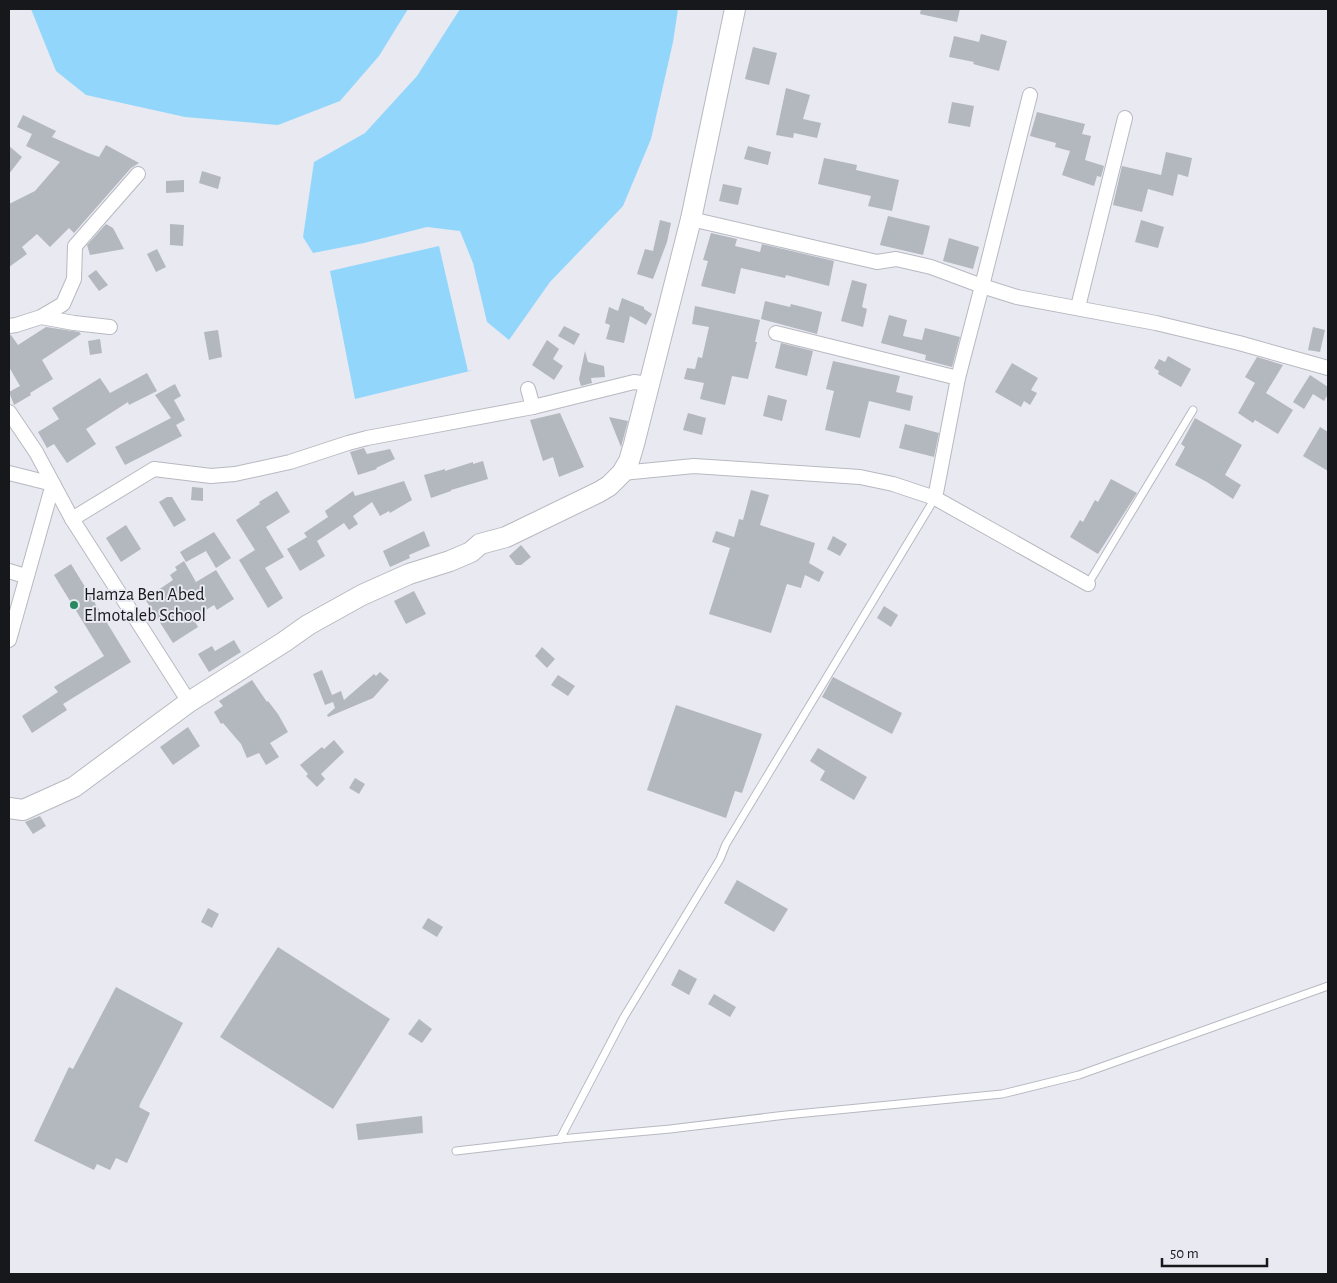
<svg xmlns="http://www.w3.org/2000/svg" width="1337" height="1283" font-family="'Alegreya Sans',sans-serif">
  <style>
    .water { fill: #92d7fb }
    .building { fill: #b3b8be }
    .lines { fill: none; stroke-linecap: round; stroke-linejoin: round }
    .lane-casing { stroke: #b8b9c0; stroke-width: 9 }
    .street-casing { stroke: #b8b9c0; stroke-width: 16 }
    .secondary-casing { stroke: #b8b9c0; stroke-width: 22 }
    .lane { stroke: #fff; stroke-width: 7 }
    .street { stroke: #fff; stroke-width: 14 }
    .secondary { stroke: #fff; stroke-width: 20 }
    .poi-dot { fill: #278862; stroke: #e8e9f1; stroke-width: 2 }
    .labels { text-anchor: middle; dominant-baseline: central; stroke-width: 4; stroke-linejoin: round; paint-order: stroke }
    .poi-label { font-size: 18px; fill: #17181b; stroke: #e8e9f1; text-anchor: start }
  </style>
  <rect width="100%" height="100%" fill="#e8e9f1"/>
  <!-- water -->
  <g class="water">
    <path d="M31,9H408L379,56L340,101L278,125L185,117L86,95L56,71Z"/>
    <path d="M460,9H678L673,42L651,139L623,206L550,282L509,340L487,322L473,263L460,231L427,227L364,243L313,253L303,237L314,162L365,133L417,76Z"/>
    <path d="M439,246L468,371L474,370L355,399L330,271Z"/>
  </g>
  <!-- building -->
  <g class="building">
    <path d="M921,9H960L957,22L920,14Z"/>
    <path d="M981,34L1007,41L999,71L973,64L974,62L949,57L954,36L979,42Z"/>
    <path d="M753,47L777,53L769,85L745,79Z"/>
    <path d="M786,88L810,95L803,119L821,123L817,138L794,133L793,138L776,135Z"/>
    <path d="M952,102L974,106L970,127L948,123Z"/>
    <path d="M1037,112L1085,124L1082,134L1091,136L1085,160L1104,166L1101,177L1097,176L1094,186L1062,175L1070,151L1055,147L1056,143L1030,136Z"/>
    <path d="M23,115L56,131L52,137L88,153L99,157L106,145L139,163L131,168L74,233L69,228L50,247L37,234L22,247L27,254L9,267V204L35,191L60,162L26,146L32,134L17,127Z"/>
    <path d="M9,146L22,157L9,174Z"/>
    <path d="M748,146L771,152L768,165L744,159Z"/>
    <path d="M1166,152L1192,158L1188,177L1178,174L1173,196L1148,189L1142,212L1113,205L1122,166L1161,175Z"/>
    <path d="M824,158L857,165L856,170L899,180L892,211L868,206L871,196L818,184Z"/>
    <path d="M202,171L221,177L218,189L199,183Z"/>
    <path d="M184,180V192L166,193V181Z"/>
    <path d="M723,184L742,188L738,205L719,201Z"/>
    <path d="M888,216L930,226L923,255L880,245Z"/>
    <path d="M660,220L671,223L667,242L653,279L637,274L645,249L653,251Z"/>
    <path d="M1141,220L1164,227L1158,248L1135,242Z"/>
    <path d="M106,224L113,228L124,249L90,255L87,245Z"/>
    <path d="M170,224L184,225L183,246L170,245Z"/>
    <path d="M711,233L737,239L735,246L760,252L762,244L834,261L829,286L786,275L785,278L741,268L735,294L701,286L708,261L703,260Z"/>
    <path d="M949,238L979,247L973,269L943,261Z"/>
    <path d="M157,249L166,267L156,272L147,254Z"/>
    <path d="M96,270L108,285L99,291L88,276Z"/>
    <path d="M852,280L867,284L862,307L867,309L863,327L841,321Z"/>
    <path d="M622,298L644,307V309L652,314L646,325L630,316L624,343L606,339L610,325L605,323L609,307L618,311Z"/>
    <path d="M765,301L790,307L791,304L822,312L817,334L761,319Z"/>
    <path d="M695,306L760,320L755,342H757L748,379L732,376L725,405L700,399L704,383L684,379L687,368L695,369L698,357L702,358L709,327L692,324Z"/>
    <path d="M889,315L907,320L903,336L922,340L925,328L960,337L952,367L925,360L926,355L881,343Z"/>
    <path d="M564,326L580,334L574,345L558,336Z"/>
    <path d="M46,327L79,332L81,334L42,360L53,379L30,393L31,395L14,405L9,392L20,386L9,367V335H11L18,345Z"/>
    <path d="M1313,327L1325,330L1320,352L1308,350Z"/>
    <path d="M218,330L222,357L209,360L204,332Z"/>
    <path d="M100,339L102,353L90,355L88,341Z"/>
    <path d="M547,340L559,349L553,359L563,366L554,380L532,365Z"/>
    <path d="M781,343L813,351L807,376L775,368Z"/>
    <path d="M585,351L588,362L604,366L605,377L591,378L592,383L581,386L579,379Z"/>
    <path d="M1168,356L1191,369L1181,387L1158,374L1159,371L1154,368L1159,359L1165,362Z"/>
    <path d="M1257,357L1283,365L1266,393L1293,410L1278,434L1255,420L1253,423L1238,413L1255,383L1245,377Z"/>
    <path d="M833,361L900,376L896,392L913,396L910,411L869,401L860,438L825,430L834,391L826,389Z"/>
    <path d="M1012,363L1038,378L1031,390L1037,393L1030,405L1024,401L1021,407L995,392Z"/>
    <path d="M147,373L157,391L129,405L128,402L86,429L96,444L67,463L54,444L47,448L38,432L59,419L52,408L100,378L110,393Z"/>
    <path d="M1310,375L1328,387V394L1324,401L1313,394L1304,409L1293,402Z"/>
    <path d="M175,384L181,396L174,400L185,420L176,425L182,436L125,465L115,447L171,418L155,395Z"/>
    <path d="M768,395L787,400L782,421L763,416Z"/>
    <path d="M560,413L584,467L559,477L553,457L543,461L530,420Z"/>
    <path d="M688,413L706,418L702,435L683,430Z"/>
    <path d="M609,417L628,421L621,447Z"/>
    <path d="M1195,418L1242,445L1225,475L1241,485L1233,499L1207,482L1175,465L1185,447L1181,444Z"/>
    <path d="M905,424L939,433L934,457L899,448Z"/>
    <path d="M1320,427L1328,432V471L1303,456Z"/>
    <path d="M364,448L367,454L390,449L395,459L376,468L377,469L358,475L350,452Z"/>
    <path d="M483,461L488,479L451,490V491L431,498L424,475L445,469V471L473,462V464Z"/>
    <path d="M1111,479L1137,493L1098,554L1070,537L1080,520L1083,522L1095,500L1098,502Z"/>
    <path d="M404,481L412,500L390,513L389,511L380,516L372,502L353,516L358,524L349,530L344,523L317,541L325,556L300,571L287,549L307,537L304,533L328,517L325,511L353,491L355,496Z"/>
    <path d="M192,487L203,488V501L191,500Z"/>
    <path d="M751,490L769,495L760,525L815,543L809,563L824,572L819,582L805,575L801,588L787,584L771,633L709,614L730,548L712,542L716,531L734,537L739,519L743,520Z"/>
    <path d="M277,491L290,512L266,527L284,557L265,568L283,598L268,608L239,560L255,550L236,520L260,504L259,502Z"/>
    <path d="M167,497H172L186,520L174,527L159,502Z"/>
    <path d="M126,525L141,549L121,562L106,538Z"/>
    <path d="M424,531L430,546L409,555L410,558L390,567L383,551Z"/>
    <path d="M214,532L231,558L216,568L206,551L186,562L180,552Z"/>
    <path d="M833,536L847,544L840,556L827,549Z"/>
    <path d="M521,545L531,557L521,565H516L509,556Z"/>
    <path d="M184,561L196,582L216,570L234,599L217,610L214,605L193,618L198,627L173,643L145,599L173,580L170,575L177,570L175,567Z"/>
    <path d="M71,564L131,662L63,704L67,710L32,733L22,716L58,692L54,687L104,656L54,575Z"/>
    <path d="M414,591L426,614L406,624L394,601Z"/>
    <path d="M884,606L898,615L891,627L877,618Z"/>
    <path d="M234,640L241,652L209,672L198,654L212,646L215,651Z"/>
    <path d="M542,647L555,659L547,668L535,656Z"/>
    <path d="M322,670L332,695L341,691L344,700L374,674L376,676L380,672L389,680L373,698L328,717L327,715L335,708L333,702L325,705L313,674Z"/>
    <path d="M558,675L575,686L568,696L551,685Z"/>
    <path d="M833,677L902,713L892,734L822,697Z"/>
    <path d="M252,680L267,702L268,701L278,714L288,732L270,743L279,757L266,765L259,753L247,758L241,744L223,723L221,724L214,712L223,706L219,701Z"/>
    <path d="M676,705L762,734L742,793L735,791L726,818L647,790Z"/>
    <path d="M188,727L200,746L173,765L160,747Z"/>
    <path d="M334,740L344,752L321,774L325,779L317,787L306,776L308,774L300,765L322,747L324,749Z"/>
    <path d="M818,748L867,777L854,800L820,780L825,771L810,761Z"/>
    <path d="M355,778L365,784L359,794L349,788Z"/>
    <path d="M40,816L46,826L33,834L25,822Z"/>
    <path d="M737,880L788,909L774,932L724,903Z"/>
    <path d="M208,908L219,914L212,928L201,922Z"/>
    <path d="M428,918L443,927L437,937L422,928Z"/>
    <path d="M278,947L390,1019L333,1109L220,1037Z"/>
    <path d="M679,969L697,979L689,995L671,985Z"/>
    <path d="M116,987L183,1023L141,1102L139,1107L150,1113L127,1163L116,1158L110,1170L97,1164L94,1170L34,1141L69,1067L73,1069Z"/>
    <path d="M714,994L736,1007L730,1017L708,1004Z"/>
    <path d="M419,1019L432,1029L422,1043L408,1034Z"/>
    <path d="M422,1116L423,1133L358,1140L356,1124Z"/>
  </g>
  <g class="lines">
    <!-- lane casing -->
    <g class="lane-casing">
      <g id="lane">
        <path d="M1088,584L1193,410"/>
        <path d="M560,1139L624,1017L720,859L726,844L935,498"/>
        <path d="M456,1151L560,1139L670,1129L786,1115L1002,1094L1079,1075L1328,986"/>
      </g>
    </g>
    <!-- street casing -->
    <g class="street-casing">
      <g id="street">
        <path d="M691,219L877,262L896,259L931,267L982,286L1017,297L1156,323L1239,343L1328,368"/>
        <path d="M1078,307L1125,118"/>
        <path d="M41,317L74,323L110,327"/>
        <path d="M9,326L16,325L41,317L63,304L74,279L75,246L138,174"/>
        <path d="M776,333L958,378"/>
        <path d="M528,389L533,407"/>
        <path d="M9,412L36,452L72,519L189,702"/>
        <path d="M9,473L53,484L9,640"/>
        <path d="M622,473L694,466L860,477L893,484L935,498L1088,584"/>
        <path d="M935,498L958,378L982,286L1030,95"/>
        <path d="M72,519L154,469L211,476L235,474L290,462L348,443L367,438L533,407L634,382L650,384"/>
        <path d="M9,571L25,576"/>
      </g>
    </g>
    <!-- secondary casing -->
    <g class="secondary-casing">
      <path id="secondary" d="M9,808L23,810L74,787L189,702L284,642L308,625L362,595L409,574L450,561L471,552L480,544L506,537L599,492L609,486L622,473L629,461L634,444L691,219L735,9"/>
    </g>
    <!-- lane -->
    <use href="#lane" class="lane"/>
    <!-- street -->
    <use href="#street" class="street"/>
    <!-- secondary -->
    <use href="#secondary" class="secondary"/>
  </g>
  <!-- markers -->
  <circle class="poi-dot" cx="74" cy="605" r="5"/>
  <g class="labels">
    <!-- poi labels -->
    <g class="poi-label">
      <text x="84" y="595">Hamza Ben Abed<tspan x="84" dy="21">Elmotaleb School</tspan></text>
    </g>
  </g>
  <!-- border -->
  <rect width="1337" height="1283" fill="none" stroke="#17181b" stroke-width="20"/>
  <!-- scale -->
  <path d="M1162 1258v8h105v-8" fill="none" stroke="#17181b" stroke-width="2.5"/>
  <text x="1170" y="1258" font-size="15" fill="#17181b" stroke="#e8e9f1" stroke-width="4" paint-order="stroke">50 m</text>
</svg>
